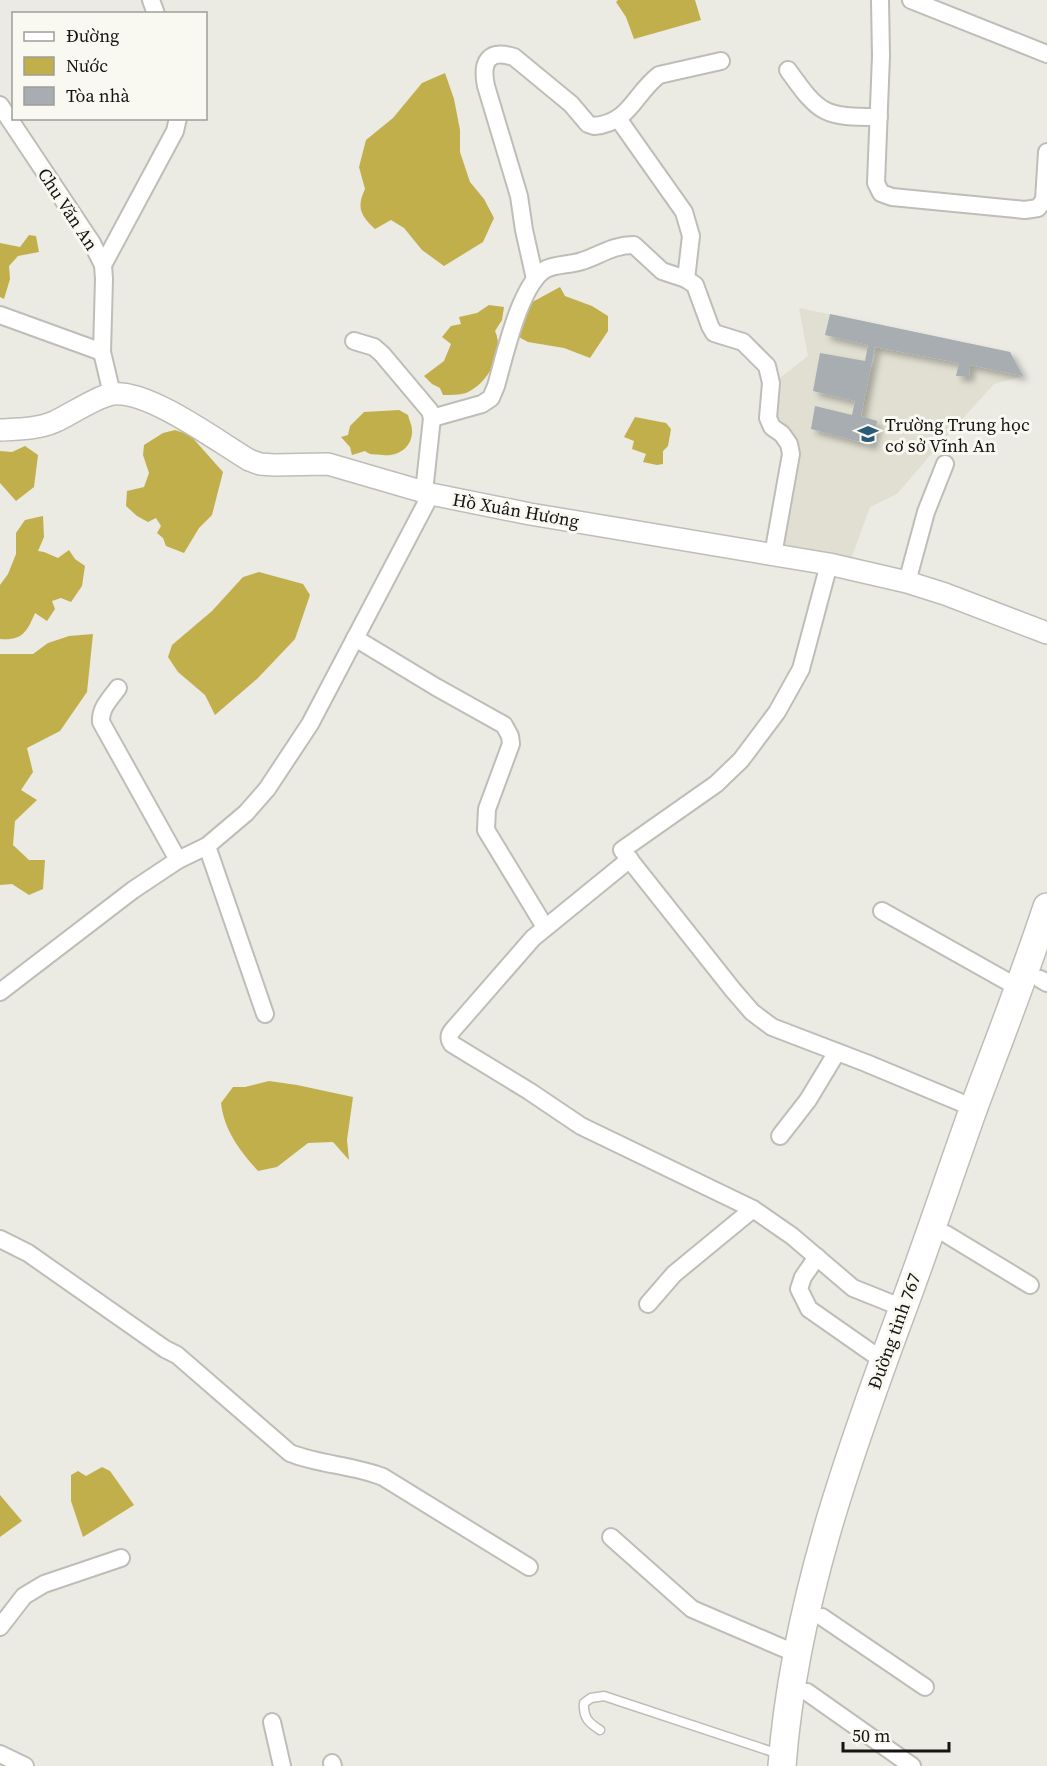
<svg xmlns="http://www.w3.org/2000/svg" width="1047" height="1766" font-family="'Source Serif 4',serif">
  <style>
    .built { fill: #e1dfd1 }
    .water { fill: #c1af4c }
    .building { fill: #a7adb1; filter: url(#shadow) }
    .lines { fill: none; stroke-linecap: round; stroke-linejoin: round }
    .service-casing { stroke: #bebdb7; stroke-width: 11 }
    .minor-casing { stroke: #bebdb7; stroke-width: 20 }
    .tertiary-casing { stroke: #bebdb7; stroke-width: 24 }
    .primary-casing { stroke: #bebdb7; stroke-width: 30 }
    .service { stroke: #fff; stroke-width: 8 }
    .minor { stroke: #fff; stroke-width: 16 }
    .tertiary { stroke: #fff; stroke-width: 21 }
    .primary { stroke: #fff; stroke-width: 27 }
    .labels { text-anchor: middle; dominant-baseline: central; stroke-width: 6; stroke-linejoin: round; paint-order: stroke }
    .street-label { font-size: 18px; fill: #151412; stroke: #f9f8f1 }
    .poi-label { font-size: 18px; fill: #151412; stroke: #f9f8f1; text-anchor: start }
  </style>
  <defs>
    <filter id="shadow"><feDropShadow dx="5" dy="5" stdDeviation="3" flood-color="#0004"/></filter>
  </defs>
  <rect width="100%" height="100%" fill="#ebeae3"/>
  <!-- built -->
  <path class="built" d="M799,308L1010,352L1023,376L994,384L945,438L897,494L870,507L851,559L779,547L796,451L773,417L776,381L808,356Z"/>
  <!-- water -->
  <g class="water">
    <path d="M618,0H695L701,20L634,39L626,17L616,2Z"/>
    <path d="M445,73L454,99L460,130V152L470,182L484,199L494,218L483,242L444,266L422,250L404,228L391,220L375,229C361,216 356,208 365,189L359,167L366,140L393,118L422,83Z"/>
    <path d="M29,235L36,236L39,252L18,256L9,266L10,279L4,299L0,297V243L20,247Z"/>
    <path d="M560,287L565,296L592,306L608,316V331L590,358L564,348L528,342L517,336L525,306Z"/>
    <path d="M489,305L504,307L502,320L495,331C505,352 488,384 466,393C459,395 451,395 443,395L440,388L432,384L424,376L444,361L451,344L442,337L451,326L461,324L459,317L477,313Z"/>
    <path d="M399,410L408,415C409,420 412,425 412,430C413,447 398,457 383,455C375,454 371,456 365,451L352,455L350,447L341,437L348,435L350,426L364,412Z"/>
    <path d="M635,417L666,423L671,429L668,446L663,451V464L657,465L643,462L646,454L632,449L634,441L624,437Z"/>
    <path d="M175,430L190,435L223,472L212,515L199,528L184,553L166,546L163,538L157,533L161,526L156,518L148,522L137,516L126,506L127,491L144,487L149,473L143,455L144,445L163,433Z"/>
    <path d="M25,446L38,455L34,487L16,501L0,483V451L12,452Z"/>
    <path d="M43,516L44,537L38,551L44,552L58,558L69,550L75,559L85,566L82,586L71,602L61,598L52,601L55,609L47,621L35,613C27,632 22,641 0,639V585L8,574L16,554V533L25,520Z"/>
    <path d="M259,572L303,584L310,595L295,639L257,679L215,715L205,695L178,672L168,657L172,645L212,611L243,577Z"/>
    <path d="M93,634L87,692L60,731L27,748L33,772L21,790L37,800L15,821L13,845L29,860H45L43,889L29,895L12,884L0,885V654H33L48,643L69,636Z"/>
    <path d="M269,1081L297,1085L353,1097L347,1140L349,1160L333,1142L308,1143L277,1167L258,1171C240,1151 224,1130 221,1103L233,1087H245Z"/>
    <path d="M102,1467L110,1471L134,1505L83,1537L71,1501V1475L78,1471L86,1476Z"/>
    <path d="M0,1495L22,1521L0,1537Z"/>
  </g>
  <!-- building -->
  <path class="building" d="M830,314L1010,352L1023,376L970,365L969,377L956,376L959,363L875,347L861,416L877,421L872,445L811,429L815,406L852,415L855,401L813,391L820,353L865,361L868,345L825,335Z"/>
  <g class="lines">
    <!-- service casing -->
    <g class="service-casing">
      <path id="service" d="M600,1730C589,1723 583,1718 584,1703L591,1698L604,1696L779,1754"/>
    </g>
    <!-- minor casing -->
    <g class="minor-casing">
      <g id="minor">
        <path d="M151,0L156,14"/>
        <path d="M880,0L881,56L876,183L881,193L892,197L1025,210L1038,208L1044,200L1047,152"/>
        <path d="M911,0L1047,54"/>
        <path d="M788,70C820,115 824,117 879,117"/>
        <path d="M0,105L92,243L103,265L104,279L102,352L112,394"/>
        <path d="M619,120L684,212L691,236L686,279"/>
        <path d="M103,265L175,131L178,118"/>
        <path d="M535,279L524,230L519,196L486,86C481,62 488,49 514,57L571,104L588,124L594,126C630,123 634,94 659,75L721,61"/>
        <path d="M0,315L102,352"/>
        <path d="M354,341L374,347L382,354L430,411L432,418L424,492"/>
        <path d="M432,418L482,404L491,398L496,386C504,359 520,283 546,269C556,264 571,265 582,261C601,255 612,245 634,245L662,271L686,279L695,285L710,326L714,333L743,342L767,366L771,383L768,418L772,427L782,434L789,444L791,454L773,555"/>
        <path d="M829,564L801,669L777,712L741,760L716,784L622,850L733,990L752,1012L772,1027L866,1063L974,1108"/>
        <path d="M907,582L926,512L945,464"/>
        <path d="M355,638L436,687L504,725L510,736L511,744L487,809L486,830L545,927"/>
        <path d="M118,688C110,699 100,708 101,722L178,860"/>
        <path d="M207,846L265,1014"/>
        <path d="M630,859L533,938L458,1024C452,1031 446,1035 452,1044L529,1091L581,1126L753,1209L792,1236L853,1288L903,1308"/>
        <path d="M882,911L1019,988"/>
        <path d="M1040,979L1047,983"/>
        <path d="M0,992L133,890L178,860L207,846L246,813L267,789L310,724L431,494"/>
        <path d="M780,1136L808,1100L837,1052"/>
        <path d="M946,1234L1030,1285"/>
        <path d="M0,1239L28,1253L165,1349L177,1355L290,1453C320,1465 353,1465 383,1477L529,1567"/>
        <path d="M817,1257L803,1277L799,1289L809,1309L882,1360"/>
        <path d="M648,1304L674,1274L753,1209"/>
        <path d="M611,1537L692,1609L797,1654"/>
        <path d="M822,1617L925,1687"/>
        <path d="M0,1627L24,1596L44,1584L121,1558"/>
        <path d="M807,1692L912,1766"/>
        <path d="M272,1722L282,1766"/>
        <path d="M0,1754L25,1766"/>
        <path d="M332,1763L333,1766"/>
      </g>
    </g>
    <!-- tertiary casing -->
    <g class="tertiary-casing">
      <path id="tertiary" d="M0,430C18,429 38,429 54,422C70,415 97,396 113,394C149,390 217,441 249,460L260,464L274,465L328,464L431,494L530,514L829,564L907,582L945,594L1047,633"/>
    </g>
    <!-- primary casing -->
    <g class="primary-casing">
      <path id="primary" d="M782,1766C794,1607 848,1456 903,1308C928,1241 950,1174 974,1107C999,1040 1025,974 1047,907"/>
    </g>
    <!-- service -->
    <use href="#service" class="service"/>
    <!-- minor -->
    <use href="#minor" class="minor"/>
    <!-- tertiary -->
    <use href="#tertiary" class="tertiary"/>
    <!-- primary -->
    <use href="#primary" class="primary"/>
  </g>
  <!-- icons -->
  <defs>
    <g id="school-bare" transform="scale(1.62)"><path d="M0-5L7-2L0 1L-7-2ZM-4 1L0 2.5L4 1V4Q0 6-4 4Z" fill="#2b5b79" stroke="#f9f8f1" stroke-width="2.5" paint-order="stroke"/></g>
  </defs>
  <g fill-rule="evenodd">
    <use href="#school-bare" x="868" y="434"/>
  </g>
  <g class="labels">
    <!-- street labels -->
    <g class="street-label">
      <text transform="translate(68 209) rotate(57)">Chu Văn An</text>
      <text transform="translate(516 510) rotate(10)">Hồ Xuân Hương</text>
      <text transform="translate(894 1331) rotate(-70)">Đường tỉnh 767</text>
    </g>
    <!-- poi labels -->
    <g class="poi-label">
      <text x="885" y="424">Trường Trung học<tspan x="885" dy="21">cơ sở Vĩnh An</tspan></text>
    </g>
  </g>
  <!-- legend -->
  <rect x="12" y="12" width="195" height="108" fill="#f9f8f1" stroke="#9e9d98" stroke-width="1.5"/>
  <rect x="24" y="32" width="30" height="9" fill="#ffffff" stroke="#9e9d98" stroke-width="1.5"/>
  <text x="66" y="42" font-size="18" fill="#151412">Đường</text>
  <rect x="24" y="57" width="30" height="18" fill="#c1af4c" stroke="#9e9d98" stroke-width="1.5"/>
  <text x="66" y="72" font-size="18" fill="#151412">Nước</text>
  <rect x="24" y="87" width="30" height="18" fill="#a7adb1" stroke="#9e9d98" stroke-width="1.5"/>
  <text x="66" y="102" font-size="18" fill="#151412">Tòa nhà</text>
  <!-- scale -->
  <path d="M843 1742v9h106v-9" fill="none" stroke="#151412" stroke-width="3"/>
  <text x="852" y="1742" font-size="18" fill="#151412" stroke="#f9f8f1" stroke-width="4.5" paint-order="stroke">50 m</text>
</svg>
